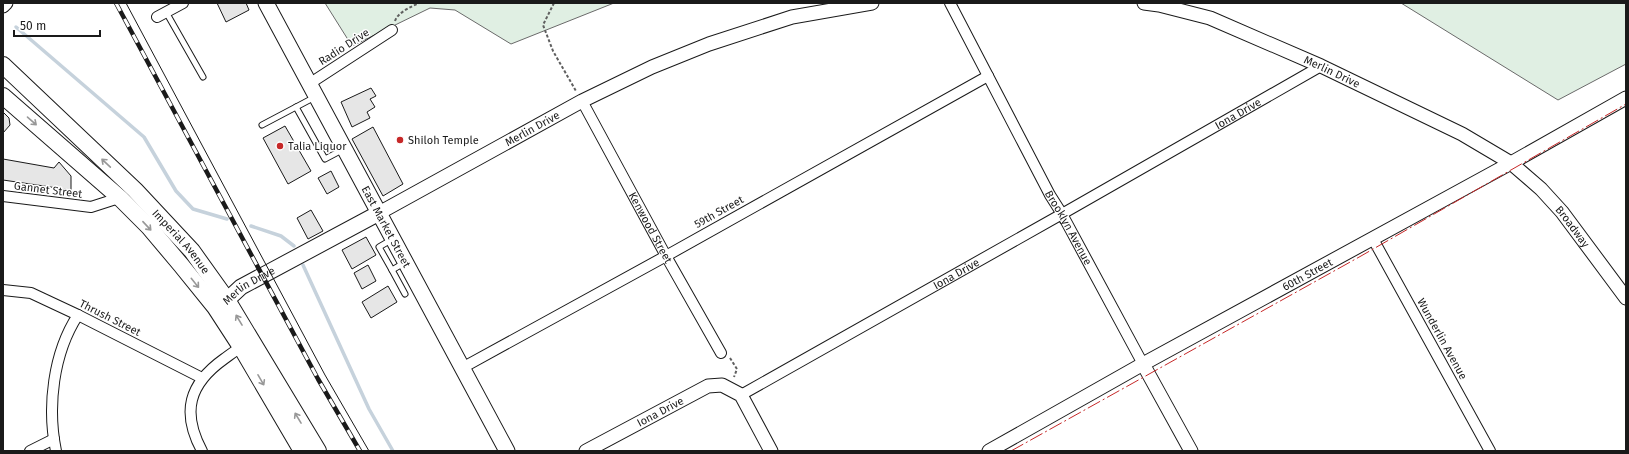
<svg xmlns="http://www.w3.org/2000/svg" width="1629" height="454" font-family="'Fira Sans',sans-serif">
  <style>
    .green { fill: #e0efe3; stroke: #6a6a6a }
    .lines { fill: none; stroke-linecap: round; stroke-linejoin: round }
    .stream { stroke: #c6d2dc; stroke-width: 3.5 }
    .building { fill: #e6e6e6; stroke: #1a1a1a }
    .service-casing { stroke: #1a1a1a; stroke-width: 7 }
    .minor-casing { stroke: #1a1a1a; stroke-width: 12 }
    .tertiary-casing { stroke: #1a1a1a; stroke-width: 15 }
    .secondary-casing { stroke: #1a1a1a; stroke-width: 17 }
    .primary-casing { stroke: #1a1a1a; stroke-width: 18 }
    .path { stroke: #5f5f5f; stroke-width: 2; stroke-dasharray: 3 2; stroke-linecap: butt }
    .service { stroke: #fff; stroke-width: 5 }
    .minor { stroke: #fff; stroke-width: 10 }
    .tertiary { stroke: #fff; stroke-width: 13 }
    .secondary { stroke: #fff; stroke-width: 15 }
    .primary { stroke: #fff; stroke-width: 16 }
    .tram { stroke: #1a1a1a; stroke-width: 1 }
    .rail-casing { stroke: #1a1a1a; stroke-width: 4.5 }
    .rail { stroke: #fff; stroke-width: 3; stroke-dasharray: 9; stroke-linecap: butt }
    .power { stroke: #c62828; stroke-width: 1; stroke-dasharray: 14 3 2 3; stroke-linecap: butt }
    .oneway { stroke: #989898 }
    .poi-dot { fill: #c62828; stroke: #fff; stroke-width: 1.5 }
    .labels { text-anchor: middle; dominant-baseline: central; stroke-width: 3; stroke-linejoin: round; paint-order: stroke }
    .street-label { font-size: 11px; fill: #1a1a1a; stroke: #fff }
    .poi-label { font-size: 11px; fill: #1a1a1a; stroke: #fff; text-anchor: start }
  </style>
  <rect width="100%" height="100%" fill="#fff"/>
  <!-- green -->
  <g class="green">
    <path d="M325,3H614L511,44L455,10L430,8L352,46Z"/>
    <path d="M1401,3H1626V64L1558,100Z"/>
  </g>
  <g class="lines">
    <!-- stream -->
    <g class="stream">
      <path d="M16,27L144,137L176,191L193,209L227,219"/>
      <path d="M251,226L281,236L294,246"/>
      <path d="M303,265L369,409L393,451"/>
    </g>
  </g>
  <!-- building -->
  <g class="building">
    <path d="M217,3H246L249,10L226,22Z"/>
    <path d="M371,88L376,96L370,99L375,107L367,112L370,118L352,127L341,102Z"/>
    <path d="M3,112L9,118L10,125L3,133Z"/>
    <path d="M285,126L311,171L288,184L263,138Z"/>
    <path d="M373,127L403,184L383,196L352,139Z"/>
    <path d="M3,159L54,168L59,162L71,176V190L3,180Z"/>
    <path d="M331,171L339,187L327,194L318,178Z"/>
    <path d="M311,210L323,231L308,239L297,218Z"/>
    <path d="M366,237L376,255L352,269L342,250Z"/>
    <path d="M368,265L376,281L362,289L354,273Z"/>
    <path d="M388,286L397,302L371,318L362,302Z"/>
  </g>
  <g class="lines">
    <!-- service casing -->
    <g class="service-casing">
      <g id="service">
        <path d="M166,12L203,77"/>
        <path d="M296,107L325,159L342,150"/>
        <path d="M262,125L315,97"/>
        <path d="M391,240L379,247L392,270L404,263"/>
        <path d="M392,270L405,294"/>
      </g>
    </g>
    <!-- minor casing -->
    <g class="minor-casing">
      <g id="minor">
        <path id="s1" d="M950,3L1050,195L1062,214L1143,364"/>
        <path d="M157,17L183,3"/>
        <path d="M309,84L392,30"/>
        <path id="s2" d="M582,101L666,256L721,353"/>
        <path d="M3,196L91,207L122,197"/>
        <path d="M1373,239L1490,451"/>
        <path d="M3,290L31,293L78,315L202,378"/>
        <path d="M462,368L666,256L988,76"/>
        <path id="s3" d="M741,395L1062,214L1321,66"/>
        <path d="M30,451L54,439"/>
        <path d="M56,451C47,407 53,353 78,315"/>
        <path d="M202,451C181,412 189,384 224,359C231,354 237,349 245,345"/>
      </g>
    </g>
    <!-- tertiary casing -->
    <g class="tertiary-casing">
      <g id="tertiary">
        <path id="s4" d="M1144,3L1159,5L1210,18L1321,66L1462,134L1511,163L1541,189L1562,212L1626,298"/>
        <path d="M3,6L6,3"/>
        <path id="s5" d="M379,213L582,101L652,67L709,44L792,17L872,3"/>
        <path d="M1143,364L1191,451"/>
        <path id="s6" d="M586,451L708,386L722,385L741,395L771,451"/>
        <path id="s7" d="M989,451L1143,364L1511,163L1626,98"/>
      </g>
    </g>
    <!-- secondary casing -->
    <g class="secondary-casing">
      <g id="secondary">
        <path id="s8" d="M266,3L507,451"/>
        <path id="s9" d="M217,306L227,300L241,287L379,213"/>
      </g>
    </g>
    <!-- primary casing -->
    <g class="primary-casing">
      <g id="primary">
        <path id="s10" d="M3,65L135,190L192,251L227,300L318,451"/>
        <path d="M3,96L120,198L149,227L181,265L215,307L241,347L302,451"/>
      </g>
    </g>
    <!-- path -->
    <g class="path">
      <path d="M554,3L543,25L553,51L576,91"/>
      <path d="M395,21C398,12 411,7 419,3"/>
      <path d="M730,358L737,369L734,377"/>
    </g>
    <!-- service -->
    <use href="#service" class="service"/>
    <!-- minor -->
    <use href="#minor" class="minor"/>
    <!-- tertiary -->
    <use href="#tertiary" class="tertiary"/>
    <!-- secondary -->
    <use href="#secondary" class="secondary"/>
    <!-- primary -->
    <use href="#primary" class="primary"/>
    <!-- tram -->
    <path class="tram" d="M126,3L325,375L369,451"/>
    <!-- rail casing -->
    <g class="rail-casing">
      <path id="rail" d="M116,3L318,379L360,451"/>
    </g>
    <!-- rail -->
    <use href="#rail" class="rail"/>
    <!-- power -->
    <path class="power" d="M1011,451L1361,256L1626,104"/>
  </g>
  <!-- one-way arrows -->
  <defs><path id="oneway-shaft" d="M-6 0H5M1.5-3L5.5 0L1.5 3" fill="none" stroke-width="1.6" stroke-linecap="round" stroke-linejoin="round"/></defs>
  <g class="oneway">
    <use href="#oneway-shaft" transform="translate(32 121) rotate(41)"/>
    <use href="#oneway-shaft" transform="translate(106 163) rotate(-137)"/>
    <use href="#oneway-shaft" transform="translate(147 226) rotate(47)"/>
    <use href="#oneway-shaft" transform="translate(195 283) rotate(51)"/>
    <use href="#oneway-shaft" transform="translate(239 320) rotate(-121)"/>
    <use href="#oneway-shaft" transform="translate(261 380) rotate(60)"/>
    <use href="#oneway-shaft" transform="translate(298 418) rotate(-121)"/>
  </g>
  <!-- markers -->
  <g class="poi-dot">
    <circle cx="400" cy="140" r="4"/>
    <circle cx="280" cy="146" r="4"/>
  </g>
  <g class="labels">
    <!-- street labels -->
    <g class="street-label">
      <text transform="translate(344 47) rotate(-33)">Radio Drive</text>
      <text stroke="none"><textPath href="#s4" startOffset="201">Merlin Drive</textPath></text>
      <text stroke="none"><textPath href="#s3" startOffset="571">Iona Drive</textPath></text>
      <text stroke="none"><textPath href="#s5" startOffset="175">Merlin Drive</textPath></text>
      <text transform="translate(48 190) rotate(7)">Gannet Street</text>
      <text transform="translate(719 212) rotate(-29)">59th Street</text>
      <text stroke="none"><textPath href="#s8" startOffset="254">East Market Street</textPath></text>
      <text stroke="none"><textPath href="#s2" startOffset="144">Kenwood Street</textPath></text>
      <text stroke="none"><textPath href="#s4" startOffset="491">Broadway</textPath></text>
      <text stroke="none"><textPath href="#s1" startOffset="254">Brooklyn Avenue</textPath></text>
      <text stroke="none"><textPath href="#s10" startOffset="251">Imperial Avenue</textPath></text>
      <text stroke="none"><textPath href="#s3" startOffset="247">Iona Drive</textPath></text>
      <text stroke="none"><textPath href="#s7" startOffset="364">60th Street</textPath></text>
      <text stroke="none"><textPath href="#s9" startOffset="38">Merlin Drive</textPath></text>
      <text transform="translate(110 318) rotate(27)">Thrush Street</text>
      <text transform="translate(1442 339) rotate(61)">Wunderlin Avenue</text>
      <text stroke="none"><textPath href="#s6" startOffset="84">Iona Drive</textPath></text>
    </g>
    <!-- poi labels -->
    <g class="poi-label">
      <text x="408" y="140">Shiloh Temple</text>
      <text x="288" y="146">Talia Liquor</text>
    </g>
  </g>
  <!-- border -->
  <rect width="1629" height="454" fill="none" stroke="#1a1a1a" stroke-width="8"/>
  <!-- scale -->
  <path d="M14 30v6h86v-6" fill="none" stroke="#1a1a1a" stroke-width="2"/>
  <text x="20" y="30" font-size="12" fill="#1a1a1a" stroke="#ffffff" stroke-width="3" paint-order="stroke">50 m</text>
</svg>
